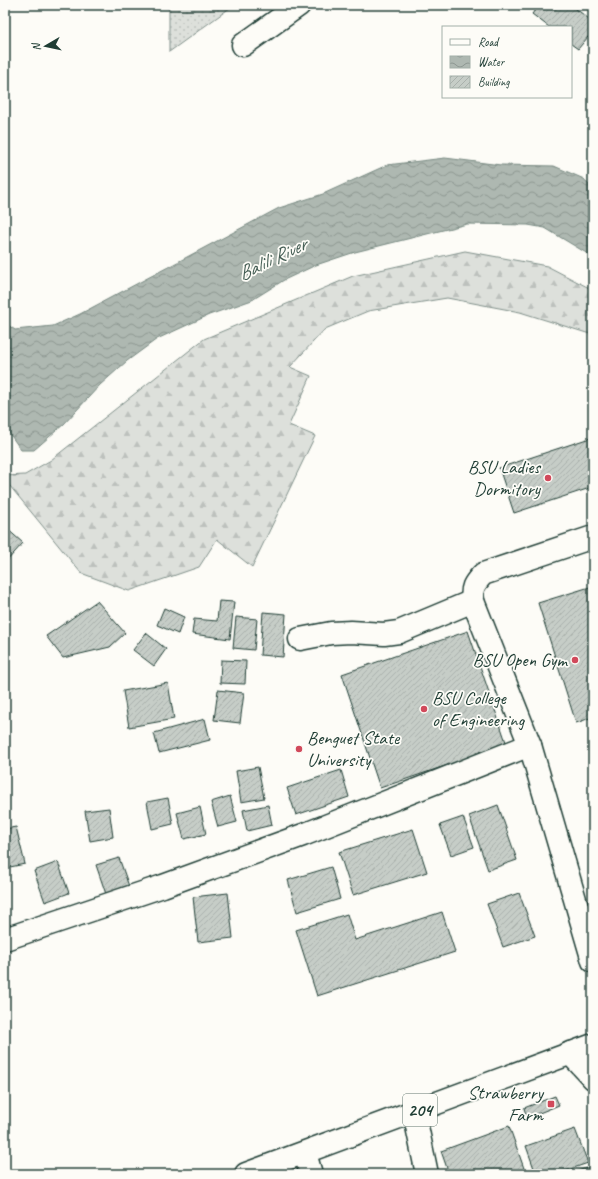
<svg xmlns="http://www.w3.org/2000/svg" width="598" height="1179" font-family="Caveat,sans-serif">
  <style>
    .grass { fill: url(#grass-dots); stroke: #7e8e88 }
    .forest { fill: url(#forest-firs); stroke: #7e8e88 }
    .water { fill: url(#water-waves); stroke: #75877f }
    .building { fill: url(#building-hatch); stroke: #1f3d34 }
    .lines { fill: none; stroke-linecap: round; stroke-linejoin: round }
    .minor-casing { stroke: #1f3d34; stroke-width: 25 }
    .highway-casing { stroke: #1f3d34; stroke-width: 25 }
    .minor { stroke: #fdfcf7; stroke-width: 22 }
    .highway { stroke: #fdfcf7; stroke-width: 22 }
    .poi-dot { fill: #d1495b; stroke: #fdfcf7; stroke-width: 1.5 }
    .labels { text-anchor: middle; dominant-baseline: central; stroke-width: 3.5; stroke-linejoin: round; paint-order: stroke }
    .shield { fill: #fdfcf7; stroke: #62766e; stroke-width: 1 }
    .shield-label { font-size: 18px; font-weight: bold; fill: #1f3d34 }
    .poi-label { font-size: 19px; fill: #1f3d34; stroke: #fdfcf7; text-anchor: end }
    .water-label { font-size: 20px; font-style: italic; fill: #435c53; stroke: #fdfcf7 }
  </style>
  <defs>
    <pattern id="grass-dots" width="8" height="8" patternUnits="userSpaceOnUse"><rect width="8" height="8" fill="#dde0db"/><path d="M2 2h.1M6 6h.1" fill="none" stroke="#bdc1bd" stroke-width="1.8" stroke-linecap="round"/></pattern>
    <pattern id="forest-firs" width="22" height="20" patternUnits="userSpaceOnUse"><rect width="22" height="20" fill="#dde0db"/><path d="M5 1l3.5 6h-7zM16 11l3.5 6h-7z" fill="#bdc1bd"/></pattern>
    <pattern id="water-waves" width="16" height="10" patternUnits="userSpaceOnUse"><rect width="16" height="10" fill="#aeb8b1"/><path d="M0 5q4-4 8 0t8 0" fill="none" stroke="#8d9791"/></pattern>
    <pattern id="building-hatch" width="6" height="6" patternUnits="userSpaceOnUse"><rect width="6" height="6" fill="#c6cdc7"/><path d="M-1 1l2-2M0 6l6-6M5 7l2-2" fill="none" stroke="#aab1ac"/></pattern>
  </defs>
  <rect width="100%" height="100%" fill="#fdfcf7"/>
  <filter id="ink" filterUnits="userSpaceOnUse"><feTurbulence type="fractalNoise" baseFrequency=".025" numOctaves="2"/><feDisplacementMap in="SourceGraphic" scale="8" xChannelSelector="R" yChannelSelector="G"/><feConvolveMatrix kernelMatrix="1 2 1 2 8 2 1 2 1" color-interpolation-filters="sRGB"/></filter>
  <g filter="url(#ink)">
    <!-- grass -->
    <path class="grass" d="M169,5H234L169,52Z"/>
    <!-- forest -->
    <path class="forest" d="M465,251L547,266L593,290V335L520,312L447,298L368,311L325,329L290,367L311,376L289,425L315,436L252,567L217,539L199,567L129,591L81,573L5,480V476L25,475L51,460L204,339L353,276Z"/>
    <!-- water -->
    <path class="water" d="M445,158L501,165L554,166L584,179L593,190V257L545,228L528,225L467,224L355,252L316,265L284,280L252,300L209,315L157,339L127,361L100,385L64,424L34,450H21L5,427V323L15,330L53,326L80,314L279,208L323,194L387,165Z"/>
    <!-- building -->
    <g class="building">
      <path d="M539,5H550L556,9L559,5H571L593,22V41L588,37L578,49L571,44V27H549L532,14Z"/>
      <path d="M593,437V487L514,513L499,468Z"/>
      <path d="M5,527L23,543L5,563Z"/>
      <path d="M593,586V717L576,723L538,603Z"/>
      <path d="M97,601L125,633L110,647L63,658L46,636Z"/>
      <path d="M219,601L234,602L230,639L192,634L194,619L217,621Z"/>
      <path d="M164,608L184,617L178,634L157,625Z"/>
      <path d="M263,612L286,614L283,657L260,655Z"/>
      <path d="M236,617L257,619L254,650L233,648Z"/>
      <path d="M468,631L507,745L380,788L342,674Z"/>
      <path d="M146,633L166,649L154,666L133,650Z"/>
      <path d="M221,660L246,661L245,684L220,683Z"/>
      <path d="M168,683L174,719L129,727L123,691Z"/>
      <path d="M218,690L244,693L240,723L214,720Z"/>
      <path d="M205,719L210,740L159,753L154,733Z"/>
      <path d="M258,767L264,798L241,802L236,771Z"/>
      <path d="M341,770L349,797L296,815L287,788Z"/>
      <path d="M230,796L237,822L218,827L211,802Z"/>
      <path d="M168,798L173,824L152,829L147,802Z"/>
      <path d="M268,805L272,825L247,831L243,810Z"/>
      <path d="M498,805L517,860L488,870L469,816Z"/>
      <path d="M200,807L206,834L184,839L177,813Z"/>
      <path d="M109,808L113,837L90,841L85,811Z"/>
      <path d="M463,817L474,847L451,855L440,825Z"/>
      <path d="M16,827L25,864L5,868V829Z"/>
      <path d="M413,829L427,872L353,895L339,852Z"/>
      <path d="M119,858L131,892L108,900L96,865Z"/>
      <path d="M58,862L69,893L45,902L34,871Z"/>
      <path d="M331,867L340,899L297,912L288,880Z"/>
      <path d="M228,893L233,938L198,942L193,897Z"/>
      <path d="M519,893L535,936L503,947L487,904Z"/>
      <path d="M442,912L455,952L317,996L296,930L347,914L355,940Z"/>
      <path d="M555,1096L559,1105L527,1118L524,1108Z"/>
      <path d="M509,1126L526,1174H449L441,1151Z"/>
      <path d="M575,1129L588,1163L556,1174H536L526,1146Z"/>
      <path d="M593,1166V1174H568Z"/>
    </g>
    <g class="lines">
      <!-- minor casing -->
      <g class="minor-casing">
        <g id="minor">
          <path d="M243,45L299,5"/>
          <path d="M593,537L483,574C474,584 471,587 473,601L530,745L593,961"/>
          <path d="M300,639L331,633L351,632L384,634L399,632L473,601"/>
          <path d="M5,939L163,886L303,835L530,745"/>
          <path d="M570,1053L593,1078"/>
          <path d="M414,1112L427,1174"/>
          <path d="M305,1153L311,1174"/>
        </g>
      </g>
      <!-- highway casing -->
      <g class="highway-casing">
        <path id="highway" d="M246,1174L593,1045"/>
      </g>
      <!-- minor -->
      <use href="#minor" class="minor"/>
      <!-- highway -->
      <use href="#highway" class="highway"/>
    </g>
  </g>
  <!-- markers -->
  <g class="poi-dot">
    <circle cx="548" cy="478" r="4"/>
    <circle cx="575" cy="660" r="4"/>
    <circle cx="424" cy="709" r="4"/>
    <circle cx="299" cy="749" r="4"/>
    <rect x="547" y="1100" width="8" height="8" rx="2"/>
  </g>
  <g class="labels">
    <!-- shield labels -->
    <rect class="shield" x="403" y="1094" width="34" height="32" rx="3"/>
    <g class="shield-label">
      <text x="420" y="1110">204</text>
    </g>
    <!-- poi labels -->
    <g class="poi-label">
      <text x="540" y="467">BSU Ladies<tspan x="540" dy="22">Dormitory</tspan></text>
      <text x="567" y="660">BSU Open Gym</text>
      <text x="432" y="698" text-anchor="start">BSU College<tspan x="432" dy="22">of Engineering</tspan></text>
      <text x="307" y="738" text-anchor="start">Benguet State<tspan x="307" dy="22">University</tspan></text>
      <text x="543" y="1093">Strawberry<tspan x="543" dy="22">Farm</tspan></text>
    </g>
    <!-- water labels -->
    <g class="water-label">
      <text transform="translate(272 259) rotate(-26)">Balili River</text>
    </g>
  </g>
  <!-- margin -->
  <rect width="598" height="1179" fill="none" stroke="#fdfcf7" stroke-width="20"/>
  <rect x="10" y="10" width="578" height="1159" fill="none" stroke="#1f3d34" stroke-width="1.5" filter="url(#ink)"/>
  <!-- legend -->
  <rect x="442" y="26" width="130" height="72" fill="#fdfcf7" stroke="#a4b0a9"/>
  <rect x="450" y="39" width="20" height="6" fill="#fdfcf7" stroke="#a4b0a9"/>
  <text x="478" y="46" font-size="12" fill="#1f3d34">Road</text>
  <rect x="450" y="56" width="20" height="12" fill="url(#water-waves)" stroke="#a4b0a9"/>
  <text x="478" y="66" font-size="12" fill="#1f3d34">Water</text>
  <rect x="450" y="76" width="20" height="12" fill="url(#building-hatch)" stroke="#a4b0a9"/>
  <text x="478" y="86" font-size="12" fill="#1f3d34">Building</text>
  <!-- north arrow -->
  <g transform="translate(46 46) rotate(261)" stroke="#fdfcf7" stroke-width="3" paint-order="stroke">
  <path d="M0-3L7 15L0 10L-7 15Z" fill="#1f3d34"/>
  <text y="-6" font-size="11" font-weight="bold" text-anchor="middle" fill="#1f3d34">N</text>
  </g>
</svg>
